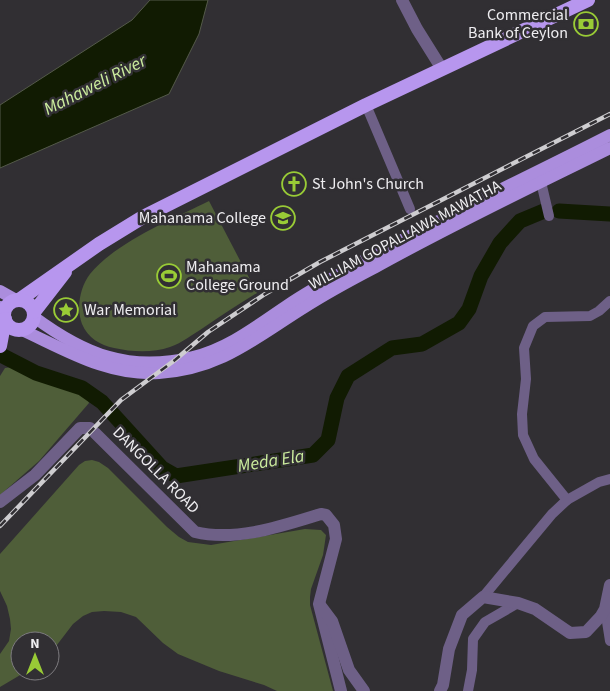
<svg xmlns="http://www.w3.org/2000/svg" width="610" height="691" font-family="'Source Sans 3',sans-serif">
  <style>
    .green { fill: #4f5e39 }
    .water { fill: #111b02; stroke: #545a4a }
    .lines { fill: none; stroke-linecap: round; stroke-linejoin: round }
    .river { stroke: #111b02; stroke-width: 15 }
    .minor { stroke: #6e6087; stroke-width: 10 }
    .tertiary { stroke: #6e6087; stroke-width: 12 }
    .primary { stroke: #ab8ddd; stroke-width: 12 }
    .trunk { stroke: #b796ee; stroke-width: 14 }
    .rail-casing { stroke: #cecdd0; stroke-width: 4.5 }
    .rail { stroke: #312f33; stroke-width: 2.5; stroke-dasharray: 8; stroke-linecap: butt }
    .labels { text-anchor: middle; dominant-baseline: central; stroke-width: 5; stroke-linejoin: round; paint-order: stroke }
    .poi-label { font-size: 16px; fill: #efeef1; stroke: #312f33; text-anchor: start }
    .street-label { font-size: 16px; fill: #efeef1; stroke: #312f33 }
    .water-label { font-size: 18px; font-style: italic; fill: #cced9e; stroke: #312f33 }
  </style>
  <rect width="100%" height="100%" fill="#312f33"/>
  <!-- green -->
  <g class="green">
    <path d="M209,201L257,293C239,304 221,316 203,328C193,334 182,343 170,347C153,353 132,352 114,348C100,345 88,338 82,324C76,308 80,287 90,274C116,242 173,219 209,201Z"/>
    <path d="M12,367L87,396L89,403L39,461L0,495V376L5,368Z"/>
    <path d="M92,460L99,462L108,468L167,527L179,537L188,542L211,545L305,529L321,530L326,535L323,555L311,589L310,597V605L333,691H277L264,685L219,671L178,654L163,643L136,617L121,612L104,611L92,612L83,616L73,624L50,654V641H20V671H27L0,687V654L9,641L11,629L10,619L7,606L0,591V554L79,465L85,461Z"/>
  </g>
  <!-- water -->
  <path class="water" d="M150,0H208L199,34L169,94L0,168V105L132,20Z"/>
  <g class="lines">
    <!-- river -->
    <g class="river">
      <path d="M559,211L610,214"/>
      <path d="M3,356L36,373L82,388L102,402L162,468L176,476L313,455L328,440L337,398L348,376L392,348L422,344L459,323L469,309L481,276L500,243L520,221L544,211"/>
    </g>
    <!-- minor -->
    <g class="minor">
      <path d="M366,105L410,209"/>
      <path d="M541,182L549,216"/>
      <path d="M567,500L534,459L523,435L522,414L526,379L524,348L533,326L545,317L590,316L599,311L610,301"/>
      <path d="M483,597L552,514L567,500L599,482L610,479"/>
      <path d="M605,609L610,641"/>
      <path d="M468,691L472,670L473,639L485,622L518,603"/>
    </g>
    <!-- tertiary -->
    <g class="tertiary">
      <path d="M402,0L417,29L442,69"/>
      <path d="M95,433L195,532C236,542 282,526 321,514L326,515L334,525L336,539L319,604L341,691"/>
      <path d="M0,502L35,475L80,428H90"/>
      <path d="M320,605L332,621L349,670L364,691"/>
      <path d="M440,691L443,685L449,649L462,615L483,597L518,603L535,609L570,633L586,632L601,616L605,609L610,585"/>
    </g>
    <!-- primary -->
    <g class="primary">
      <path d="M0,291L16,300"/>
      <path d="M0,307L5,311"/>
      <path d="M34,317C84,354 129,373 193,357C228,349 258,325 288,305C307,292 327,281 347,270C433,221 522,180 610,135"/>
      <path d="M20,329C66,350 107,376 159,373C221,369 255,338 305,307C327,293 351,280 374,268C451,225 531,187 610,148"/>
    </g>
    <!-- trunk -->
    <g class="trunk">
      <path d="M19,300L99,244L143,217L366,105L588,0"/>
      <circle cx="19" cy="315" r="15"/>
      <path d="M34,312L65,272"/>
      <path d="M0,346L5,319"/>
    </g>
    <!-- rail casing -->
    <g class="rail-casing">
      <path id="rail" d="M0,526L121,400L175,360L208,332L265,294L320,262L610,114"/>
    </g>
    <!-- rail -->
    <use href="#rail" class="rail"/>
  </g>
  <!-- icons -->
  <defs>
    <g id="bank-ring" transform="scale(1.25)"><circle r="9.5" fill="#312f33" stroke="#99cb36" stroke-width="1.5"/><path d="M-6-4H6V4H-6ZM0-2.3a2.3 2.3 0 1 0 0 4.6a2.3 2.3 0 1 0 0-4.6Z" fill="#99cb36"/></g>
    <g id="church-ring" transform="scale(1.25)"><circle r="9.5" fill="#312f33" stroke="#99cb36" stroke-width="1.5"/><path d="M-1.2-6h2.4v3.5h3.3v2.4h-3.3V6h-2.4V-.1h-3.3v-2.4h3.3Z" fill="#99cb36"/></g>
    <g id="school-ring" transform="scale(1.25)"><circle r="9.5" fill="#312f33" stroke="#99cb36" stroke-width="1.5"/><path d="M0-5L7-2L0 1L-7-2ZM-4 1L0 2.5L4 1V4Q0 6-4 4Z" fill="#99cb36"/></g>
    <g id="stadium-ring" transform="scale(1.25)"><circle r="9.5" fill="#312f33" stroke="#99cb36" stroke-width="1.5"/><path d="M0-5a6.5 5 0 1 0 0 10a6.5 5 0 1 0 0-10ZM-3.5-1.8h7v3.6h-7Z" fill="#99cb36"/></g>
    <g id="sight-ring" transform="scale(1.25)"><circle r="9.5" fill="#312f33" stroke="#99cb36" stroke-width="1.5"/><path d="M0-6L1.8-2.2L6-1.7L2.9 1.2L3.7 5.4L0 3.3L-3.7 5.4L-2.9 1.2L-6-1.7L-1.8-2.2Z" fill="#99cb36"/></g>
  </defs>
  <g fill-rule="evenodd">
    <use href="#bank-ring" x="586" y="24"/>
    <use href="#church-ring" x="294" y="184"/>
    <use href="#school-ring" x="283" y="218"/>
    <use href="#stadium-ring" x="169" y="276"/>
    <use href="#sight-ring" x="66" y="310"/>
  </g>
  <g class="labels">
    <!-- poi labels -->
    <g class="poi-label">
      <text x="568" y="15" text-anchor="end">Commercial<tspan x="568" dy="18">Bank of Ceylon</tspan></text>
      <text x="312" y="184">St John's Church</text>
      <text x="266" y="218" text-anchor="end">Mahanama College</text>
      <text x="186" y="267">Mahanama<tspan x="186" dy="18">College Ground</tspan></text>
      <text x="84" y="310">War Memorial</text>
    </g>
    <!-- street labels -->
    <g class="street-label">
      <text transform="translate(405 235) rotate(-28)">WILLIAM GOPALLAWA MAWATHA</text>
      <text transform="translate(156 470) rotate(45)">DANGOLLA ROAD</text>
    </g>
    <!-- water labels -->
    <g class="water-label">
      <text transform="translate(95 85) rotate(-27)">Mahaweli River</text>
      <text transform="translate(271 461) rotate(-9)">Meda Ela</text>
    </g>
  </g>
  <!-- north arrow -->
  <g transform="translate(35 656)"><circle r="24" fill="#312f33" stroke="#7d7b7f"/>
  <path d="M0-4L9 19L0 12L-9 19Z" fill="#99cb36"/>
  <text y="-8" font-size="14" font-weight="bold" text-anchor="middle" fill="#efeef1">N</text>
  </g>
</svg>
